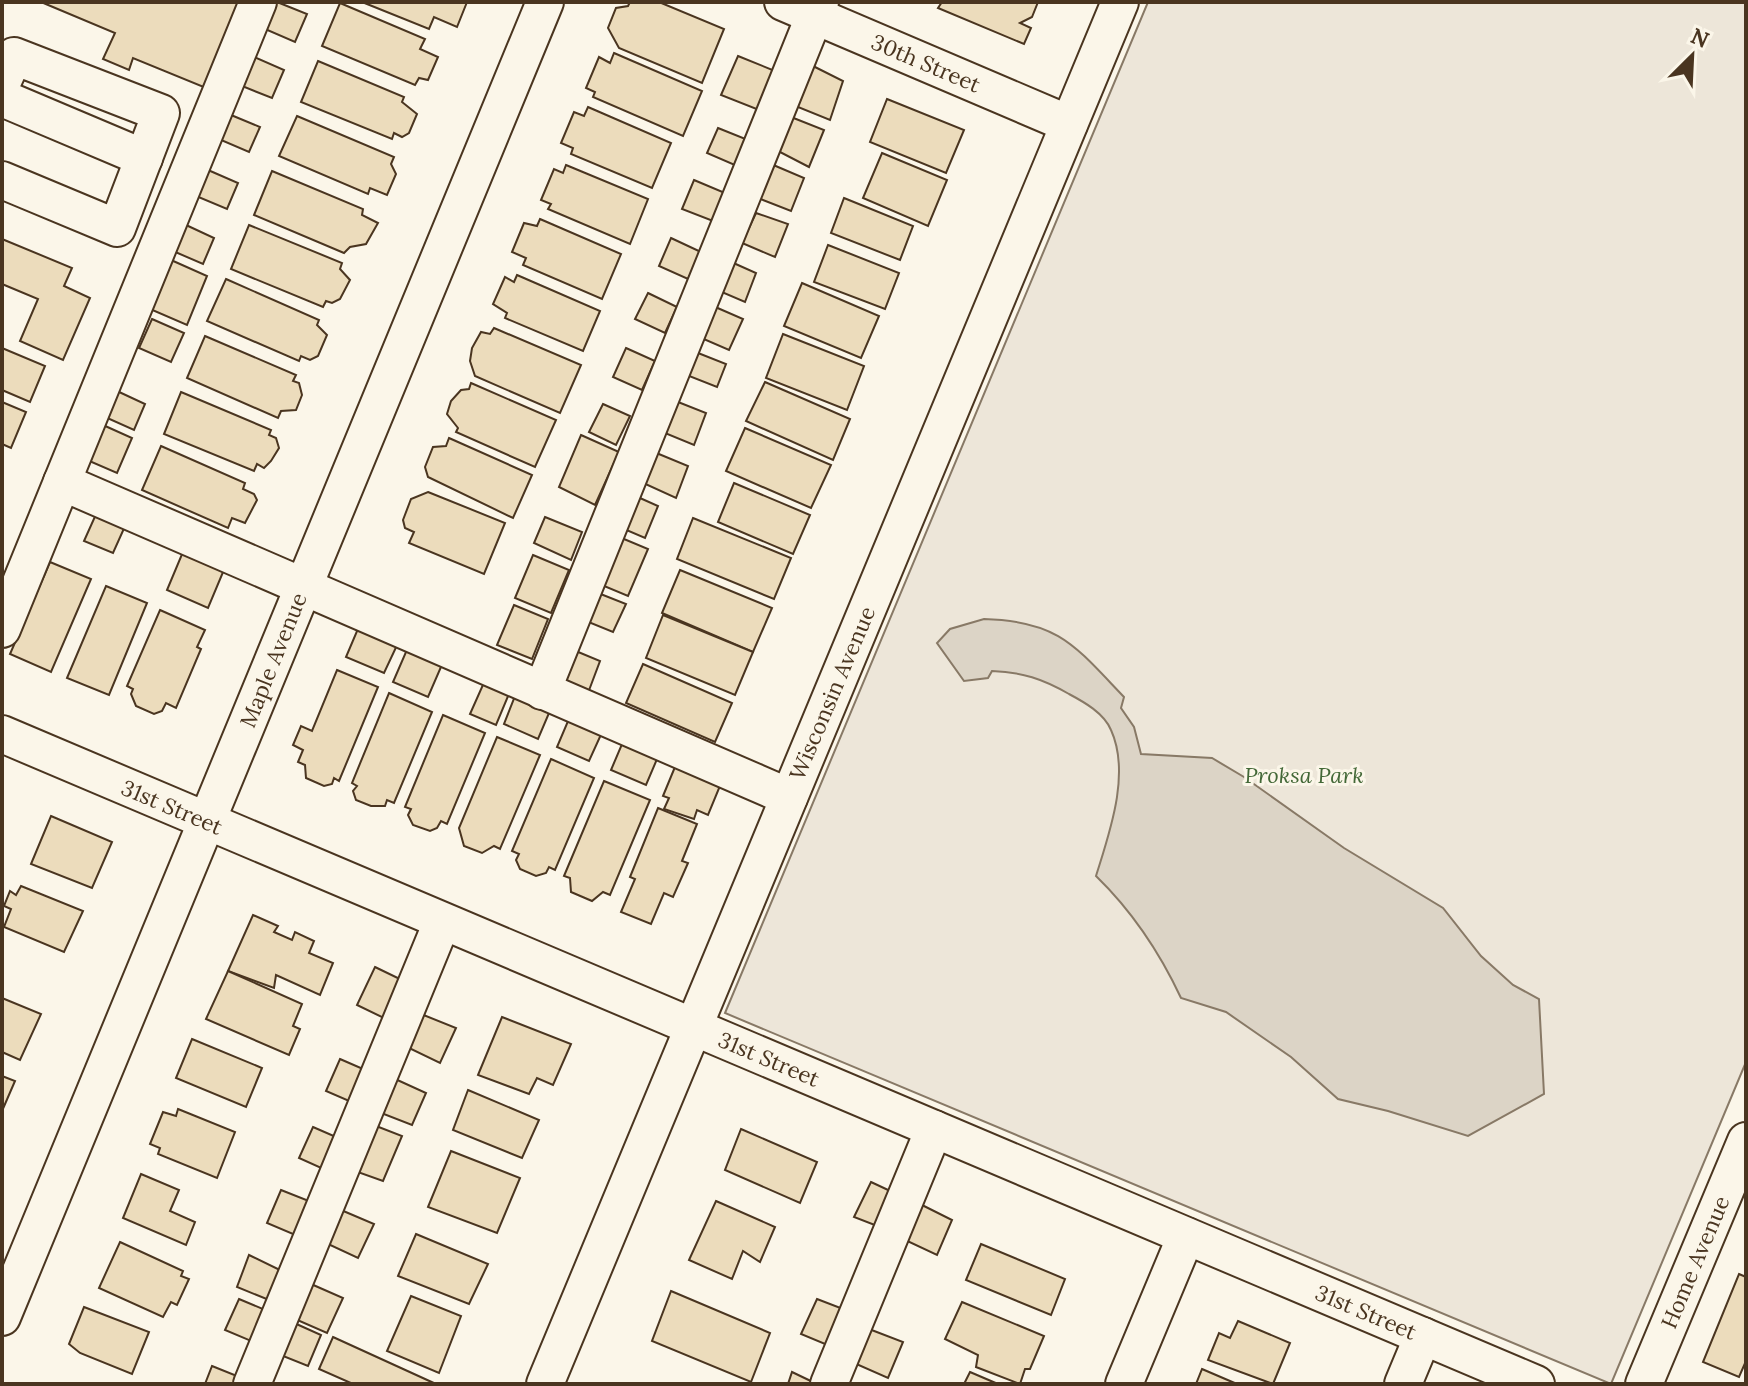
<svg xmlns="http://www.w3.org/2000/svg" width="1748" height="1386" font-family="Lora,serif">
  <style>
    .green { fill: #ede6d9; stroke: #887966; stroke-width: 2 }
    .water { fill: #dcd4c6; stroke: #887966; stroke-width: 2 }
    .building { fill: #ecdcbc; stroke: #4a3520; stroke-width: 2 }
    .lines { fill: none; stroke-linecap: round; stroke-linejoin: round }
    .minor-casing { stroke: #4a3520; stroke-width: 40 }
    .minor { stroke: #fbf6e9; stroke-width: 36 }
    .labels { text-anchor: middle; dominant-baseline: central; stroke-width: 6; stroke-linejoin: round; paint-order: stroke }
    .street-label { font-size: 22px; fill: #4a3520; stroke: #fbf6e9 }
    .park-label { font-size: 22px; font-style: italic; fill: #436837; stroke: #fbf6e9 }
  </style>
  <rect width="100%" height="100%" fill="#fbf6e9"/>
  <!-- green -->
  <path class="green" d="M1148,2H1746V1062L1611,1384L725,1013Z"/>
  <!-- water -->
  <path class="water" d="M984,619C1059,621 1075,646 1124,697L1121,708L1134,727L1141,754L1212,758L1244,777L1344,848L1443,908L1481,956L1513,985L1539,999L1544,1094L1468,1136L1388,1111L1338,1099L1291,1057L1226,1012L1181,998C1159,951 1133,912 1096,876C1109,834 1131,774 1111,730C1104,713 1084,702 1069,694C1043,679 1022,672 992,671L988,678L964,681L937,643L950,629Z"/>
  <!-- building -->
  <g class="building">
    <path d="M41,2H242L206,88L133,58L129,70L103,59L115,33Z"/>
    <path d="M277,2L307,14L295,42L265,29Z"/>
    <path d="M362,2H467L457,27L434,17L429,29Z"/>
    <path d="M630,2H659L724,29L702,83L619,48L608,28L616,8L628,6Z"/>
    <path d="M942,2H1038L1032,17L1020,23L1031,28L1024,44L938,8Z"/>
    <path d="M340,3L425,39L420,49L438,57L428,80L419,78L415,85L322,46Z"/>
    <path d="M614,53L702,91L683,136L593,97L595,92L586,88L599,57L610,63Z"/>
    <path d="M738,56L775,71L759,110L721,95Z"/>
    <path d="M254,57L284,70L272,98L242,86Z"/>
    <path d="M318,61L404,97L402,102L417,114L409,133L402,137L394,133L392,139L301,102Z"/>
    <path d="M811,65L843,81L830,120L793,105Z"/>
    <path d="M887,99L964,130L946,173L870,142Z"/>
    <path d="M588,107L671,143L652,188L571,154L573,148L561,143L574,112L584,116Z"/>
    <path d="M231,115L260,127L249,152L221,140Z"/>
    <path d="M297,116L394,157L391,164L396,174L387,195L370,188L368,194L279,156Z"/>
    <path d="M791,117L824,130L809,167L778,151Z"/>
    <path d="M718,128L748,140L737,166L707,153Z"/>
    <path d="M882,153L947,180L928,226L863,198Z"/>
    <path d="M771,164L804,178L791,211L758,198Z"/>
    <path d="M566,165L648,199L630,244L548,209L551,204L541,200L554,169L563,173Z"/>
    <path d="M208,170L238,183L227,209L196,196Z"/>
    <path d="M272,171L363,209L362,215L378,223L366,244L350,247L344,253L254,215Z"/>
    <path d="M694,180L725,193L713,221L682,209Z"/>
    <path d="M844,198L913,226L900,260L831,233Z"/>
    <path d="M756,213L788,224L775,257L742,243Z"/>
    <path d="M540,219L621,254L602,299L523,265L526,258L512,252L524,223L537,226Z"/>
    <path d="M186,225L214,238L203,264L173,251Z"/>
    <path d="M249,225L342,263L340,269L350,280L340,299L332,303L326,301L323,307L231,269Z"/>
    <path d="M671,238L701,252L688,279L659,266Z"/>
    <path d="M2,239L72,268L64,286L90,298L63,360L20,341L38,299L2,284Z"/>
    <path d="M828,245L899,273L885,309L814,282Z"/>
    <path d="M171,260L207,276L187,325L150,309Z"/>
    <path d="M729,261L756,273L745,302L717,290Z"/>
    <path d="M517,275L600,311L583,351L505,318L507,313L493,304L505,277L514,282Z"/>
    <path d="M226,279L319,320L317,325L327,335L318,356L310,360L301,356L299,361L207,321Z"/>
    <path d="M802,283L879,316L861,358L784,326Z"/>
    <path d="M648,293L677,307L665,333L635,319Z"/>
    <path d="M713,306L743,319L729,350L699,337Z"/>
    <path d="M152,319L184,333L171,362L139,348Z"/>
    <path d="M494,328L581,365L560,413L475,376L470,361L472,348L481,332L490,334Z"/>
    <path d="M783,334L864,366L847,410L766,378Z"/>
    <path d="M205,336L296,375L293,381L299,383L302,395L296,410L281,411L278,418L187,378Z"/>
    <path d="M2,348L45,366L30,402L2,390Z"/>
    <path d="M626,348L655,361L642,390L613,377Z"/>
    <path d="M693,351L726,364L717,387L684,374Z"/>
    <path d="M765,382L850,419L833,460L746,421Z"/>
    <path d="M471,383L556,420L535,467L456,432L458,428L447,414L451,401L461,390L469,389Z"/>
    <path d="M117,391L145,404L134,430L105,417Z"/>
    <path d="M181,392L271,430L269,435L276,438L279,448L271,461L264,468L257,464L254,471L164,434Z"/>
    <path d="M673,400L706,413L694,445L660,431Z"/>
    <path d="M2,402L26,412L11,448L2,444Z"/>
    <path d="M603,404L630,416L616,445L589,432Z"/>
    <path d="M103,425L132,438L117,473L87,460Z"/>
    <path d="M745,428L831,465L811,508L726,471Z"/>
    <path d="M581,435L619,452L595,505L559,487Z"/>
    <path d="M449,438L532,475L513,518L428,477L425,467L433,447L446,446Z"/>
    <path d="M161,446L245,483L243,489L254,494L257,500L245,523L232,518L228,528L142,490Z"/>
    <path d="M654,452L688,466L676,498L641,482Z"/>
    <path d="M734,483L810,515L793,554L718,522Z"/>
    <path d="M428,492L505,523L484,574L409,543L414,532L405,528L403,520L411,499Z"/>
    <path d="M631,494L658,506L645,538L617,526Z"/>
    <path d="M97,512L126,524L113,553L84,541Z"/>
    <path d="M545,517L582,532L571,560L534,543Z"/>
    <path d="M693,518L791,558L774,599L677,559Z"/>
    <path d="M612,534L648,549L628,596L592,581Z"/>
    <path d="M185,547L226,565L208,608L167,590Z"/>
    <path d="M533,555L569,570L551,613L515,598Z"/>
    <path d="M50,562L91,579L51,672L10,654Z"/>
    <path d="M680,570L772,608L753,652L662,613Z"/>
    <path d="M106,586L147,603L109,695L67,678Z"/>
    <path d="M593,591L626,604L613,632L581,619Z"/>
    <path d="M514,605L548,619L532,659L497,645Z"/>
    <path d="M160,610L205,630L197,647L201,649L176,708L166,703L162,711L154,714L136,706L131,694L133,689L127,686Z"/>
    <path d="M663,615L753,652L735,695L646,658Z"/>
    <path d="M360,624L399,641L384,673L346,657Z"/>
    <path d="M409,645L444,660L428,697L393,682Z"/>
    <path d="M571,649L600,661L588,693L559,680Z"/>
    <path d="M643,664L732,703L715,742L626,703Z"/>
    <path d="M337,670L378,687L339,781L334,778L332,784L324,786L306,778L305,765L298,762L303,750L293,745L301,726L312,731Z"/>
    <path d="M486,678L511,689L496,725L470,714Z"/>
    <path d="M517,691L552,706L538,739L504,724Z"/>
    <path d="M389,693L432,712L394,803L387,800L385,806H371L356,800L353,791L357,786L352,783Z"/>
    <path d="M571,714L604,728L589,761L557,747Z"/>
    <path d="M443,715L485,733L447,824L441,821L437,828L430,831L413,825L408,815L411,809L405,807Z"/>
    <path d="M497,737L540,755L500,849L494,846L482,853L464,846L459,828Z"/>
    <path d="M625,737L660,752L646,785L611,770Z"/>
    <path d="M551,759L594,778L555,870L549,867L546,873L536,876L520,869L516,860L519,854L512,851Z"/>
    <path d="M677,762L722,781L708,815L697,810L694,819L664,809L669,798L663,796Z"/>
    <path d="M604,781L650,800L610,895L603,892L592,901L571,892L570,878L564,876Z"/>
    <path d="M658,808L697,824L682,861L688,863L673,897L664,893L651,924L621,912L635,879L630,877Z"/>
    <path d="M51,816L112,842L92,888L31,864Z"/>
    <path d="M21,886L83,911L64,952L4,927L11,909L4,906L10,891L16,895Z"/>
    <path d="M253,915L278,926L274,932L292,940L295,932L314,941L309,953L333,963L320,995L276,975L274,988L228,971Z"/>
    <path d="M375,967L404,981L386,1019L357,1005Z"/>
    <path d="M228,971L302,1004L293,1026L300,1029L289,1055L206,1019Z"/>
    <path d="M2,998L41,1014L20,1060L2,1052Z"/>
    <path d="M421,1014L456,1028L440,1063L409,1048Z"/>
    <path d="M502,1017L571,1044L553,1085L537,1078L529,1094L478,1075Z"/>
    <path d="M192,1039L262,1068L246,1107L176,1078Z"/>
    <path d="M340,1059L370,1072L356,1104L326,1091Z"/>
    <path d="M2,1076L15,1081L2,1111Z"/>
    <path d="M393,1078L426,1093L412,1125L376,1111Z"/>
    <path d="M468,1090L539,1120L522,1158L453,1130Z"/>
    <path d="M178,1109L235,1132L217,1178L158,1154L160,1148L150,1144L163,1112L176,1116Z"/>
    <path d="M371,1124L402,1136L383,1181L352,1170Z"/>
    <path d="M313,1127L343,1140L330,1172L299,1158Z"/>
    <path d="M741,1129L817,1162L800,1203L725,1170Z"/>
    <path d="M451,1151L520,1178L497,1233L428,1207Z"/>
    <path d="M141,1174L179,1190L170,1211L195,1222L186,1245L123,1218Z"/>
    <path d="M871,1182L901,1196L885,1229L854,1217Z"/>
    <path d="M281,1190L314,1203L300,1237L267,1223Z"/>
    <path d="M716,1201L775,1227L760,1262L743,1251L732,1279L689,1260Z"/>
    <path d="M918,1203L952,1220L937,1255L903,1239Z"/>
    <path d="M341,1210L374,1224L358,1258L328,1244Z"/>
    <path d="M416,1234L488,1264L469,1304L398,1276Z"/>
    <path d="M120,1242L183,1271L181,1276L189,1279L177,1305L171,1302L163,1317L99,1288Z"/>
    <path d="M981,1244L1065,1279L1051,1315L966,1280Z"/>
    <path d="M249,1255L282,1271L269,1300L237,1287Z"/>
    <path d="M1739,1274L1746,1277V1361L1739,1377L1703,1362Z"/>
    <path d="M311,1284L343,1298L327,1333L295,1319Z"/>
    <path d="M671,1291L770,1333L751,1382L652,1341Z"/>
    <path d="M411,1296L461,1316L439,1373L387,1351Z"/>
    <path d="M239,1299L270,1312L256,1343L225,1330Z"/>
    <path d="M817,1299L851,1312L837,1349L801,1334Z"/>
    <path d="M962,1302L1044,1336L1030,1369H1025L1020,1384L976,1367L978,1355L945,1339Z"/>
    <path d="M84,1307L149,1332L132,1374L80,1353L69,1344Z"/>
    <path d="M1238,1321L1290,1343L1273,1384L1208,1360L1219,1333L1230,1338Z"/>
    <path d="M292,1322L321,1335L308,1366L278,1354Z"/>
    <path d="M869,1329L903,1342L888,1378L854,1363Z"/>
    <path d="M333,1337L436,1384H353L319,1369Z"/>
    <path d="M212,1366L242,1378L240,1384H205Z"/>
    <path d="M1202,1369L1237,1384H1196Z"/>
    <path d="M792,1372L817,1384H788Z"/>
    <path d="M970,1372L998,1384H964Z"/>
  </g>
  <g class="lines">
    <!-- minor casing -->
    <g class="minor-casing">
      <g id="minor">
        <path d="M783,2L1069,124"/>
        <path d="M2,83L14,56L161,113L117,228L2,180"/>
        <path d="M2,98L144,158"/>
        <path d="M62,482L789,797"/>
        <path d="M2,629L258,2"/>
        <path d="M542,691L820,2"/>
        <path d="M2,734L1536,1384"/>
        <path d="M2,1317L545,2"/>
        <path d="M252,1384L442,922"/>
        <path d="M545,1384L1120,2"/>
        <path d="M829,1384L934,1129"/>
        <path d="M1124,1384L1186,1236"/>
        <path d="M1403,1384L1423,1336"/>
        <path d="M1644,1384L1746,1141"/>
      </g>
    </g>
    <!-- minor -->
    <use href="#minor" class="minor"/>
  </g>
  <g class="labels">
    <!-- street labels -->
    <g class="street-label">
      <text transform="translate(926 63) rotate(23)">30th Street</text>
      <text transform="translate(273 660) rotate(-68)">Maple Avenue</text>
      <text transform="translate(832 693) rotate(-67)">Wisconsin Avenue</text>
      <text transform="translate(172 807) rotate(23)">31st Street</text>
      <text transform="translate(769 1059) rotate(23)">31st Street</text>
      <text transform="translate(1695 1262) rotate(-67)">Home Avenue</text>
      <text transform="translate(1366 1312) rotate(23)">31st Street</text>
    </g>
    <!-- park labels -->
    <g class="park-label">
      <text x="1304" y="775">Proksa Park</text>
    </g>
  </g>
  <!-- border -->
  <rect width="1748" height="1386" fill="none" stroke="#4a3520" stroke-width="8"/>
  <!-- north arrow -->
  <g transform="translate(1692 56) rotate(24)" stroke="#fbf6e9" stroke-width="6" paint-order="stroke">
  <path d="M0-6L14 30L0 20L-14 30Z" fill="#4a3520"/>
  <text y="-12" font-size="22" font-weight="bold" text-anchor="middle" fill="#4a3520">N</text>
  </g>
</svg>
